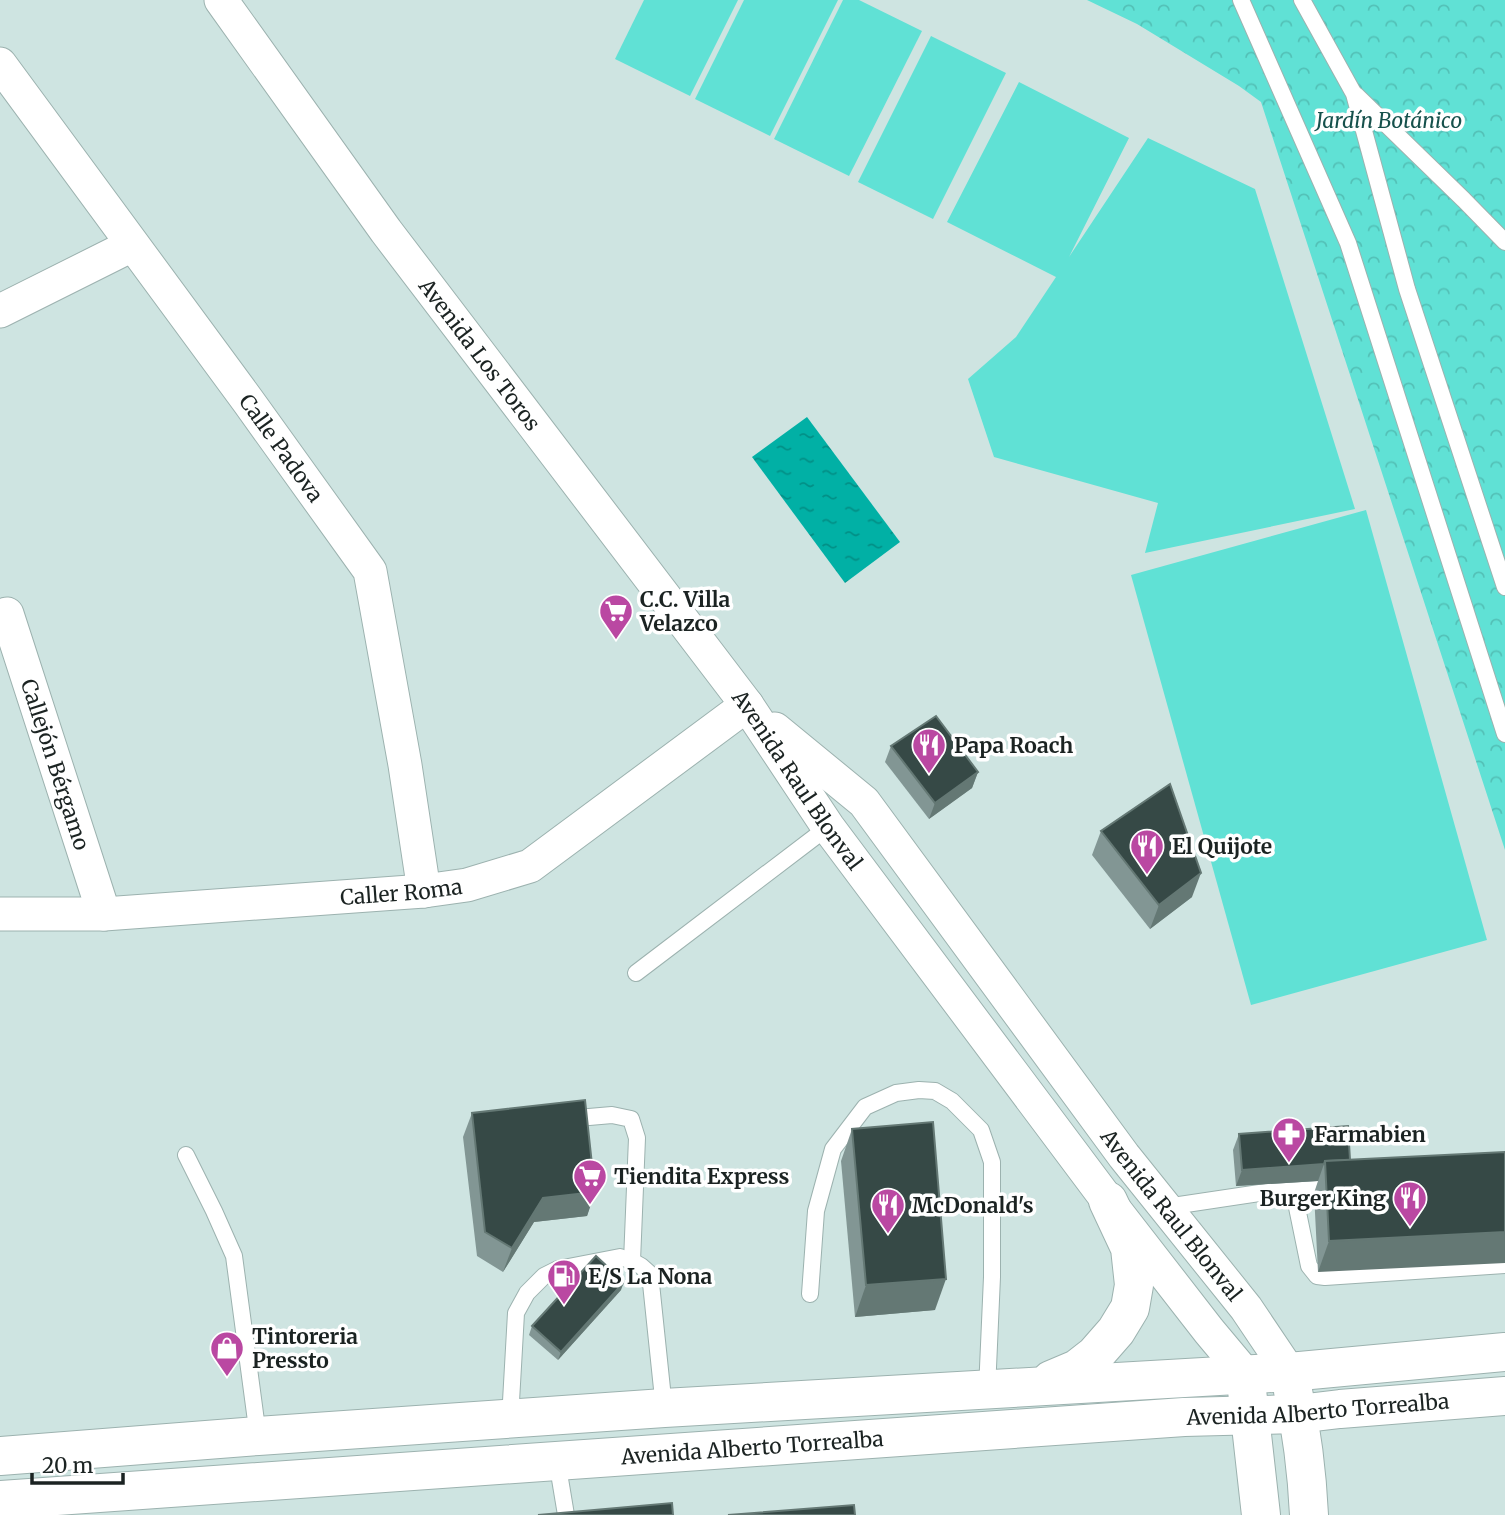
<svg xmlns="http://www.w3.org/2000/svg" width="1505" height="1515" font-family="Merriweather,serif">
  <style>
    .park { fill: url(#park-crowns) }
    .pitch { fill: #60e1d5 }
    .water { fill: url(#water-ripples) }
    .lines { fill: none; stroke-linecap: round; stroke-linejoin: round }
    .lane-casing { stroke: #9cb2af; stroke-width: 18 }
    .street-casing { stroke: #9cb2af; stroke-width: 35 }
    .secondary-casing { stroke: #9cb2af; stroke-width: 40 }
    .lane { stroke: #fff; stroke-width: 16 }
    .street { stroke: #fff; stroke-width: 33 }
    .secondary { stroke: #fff; stroke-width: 38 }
    .wall { fill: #829694 }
    .shaded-wall { fill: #647874 }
    .building { fill: #364946; stroke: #647874; stroke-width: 2 }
    .labels { text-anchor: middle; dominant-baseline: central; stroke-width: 7; stroke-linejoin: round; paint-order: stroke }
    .park-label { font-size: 21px; font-style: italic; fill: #16514c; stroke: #fff }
    .street-label { font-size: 21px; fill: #1b2322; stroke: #fff }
    .poi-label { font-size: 21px; font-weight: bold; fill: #1b2322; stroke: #fff; text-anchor: start }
  </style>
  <defs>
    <pattern id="park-crowns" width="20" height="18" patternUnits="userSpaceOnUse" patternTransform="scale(1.75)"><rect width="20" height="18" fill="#60e1d5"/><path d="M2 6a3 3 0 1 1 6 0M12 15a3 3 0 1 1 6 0" fill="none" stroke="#53c1b7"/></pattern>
    <pattern id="water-ripples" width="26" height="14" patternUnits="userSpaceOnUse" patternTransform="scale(1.75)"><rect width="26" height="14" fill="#01b0a5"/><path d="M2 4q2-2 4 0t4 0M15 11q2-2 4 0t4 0" fill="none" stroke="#028f86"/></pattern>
  </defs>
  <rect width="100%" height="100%" fill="#cee4e1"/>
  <!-- park -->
  <path class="park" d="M1087,0H1505V850L1261,102L1239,86L1137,24Z"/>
  <!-- pitch -->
  <g class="pitch">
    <path d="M644,0H738L690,96L615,59Z"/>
    <path d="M744,0H838L770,136L695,99Z"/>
    <path d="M843,0H859L922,31L849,176L774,139Z"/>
    <path d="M931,36L1006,73L933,219L858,182Z"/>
    <path d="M1019,82L1129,138L1069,257L1148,138L1255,189L1355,509L1145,553L1158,503L994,457L968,379L1016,337L1056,277L947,222Z"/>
    <path d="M1366,510L1487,940L1251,1005L1131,575Z"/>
  </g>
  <!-- water -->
  <path class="water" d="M807,417L900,542L845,583L752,457Z"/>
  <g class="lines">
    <!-- lane casing -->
    <g class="lane-casing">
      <g id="lane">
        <path d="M1241,0L1348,243L1505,734"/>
        <path d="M1302,0L1354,94L1407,289L1505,587"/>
        <path d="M1356,95L1464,200L1505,242"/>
        <path d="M636,973L828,827"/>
        <path d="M566,1119L612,1115L631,1119L637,1138L632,1261"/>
        <path d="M186,1155L214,1211L234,1256L258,1436"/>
        <path d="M1293,1188L1309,1266L1317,1276L1325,1277L1505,1265"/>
        <path d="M1166,1207L1293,1188L1336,1184"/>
        <path d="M810,1294L816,1211L833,1149L865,1107L896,1093L919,1090L935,1091L952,1101L981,1130L992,1162V1277L987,1390"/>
        <path d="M510,1419L516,1313L527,1293L544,1276L558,1269L620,1257L632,1261L641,1266L650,1274L664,1408"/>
        <path d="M557,1461L566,1515"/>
      </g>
    </g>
    <!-- street casing -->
    <g class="street-casing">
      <g id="street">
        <path id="s1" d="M221,0L386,231L747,705L828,827L1108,1201L1209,1331L1245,1374"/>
        <path id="s2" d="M0,64L248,401L370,571L405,765L424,891"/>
        <path d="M0,311L132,245"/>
        <path id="s3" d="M7,614L104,914"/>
        <path id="s4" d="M775,729L864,802L1124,1156L1246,1308L1289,1372"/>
        <path id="s5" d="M0,914H104L424,891L467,885L530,866L747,705"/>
      </g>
    </g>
    <!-- secondary casing -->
    <g class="secondary-casing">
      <g id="secondary">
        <path d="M1051,1380L1077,1369L1095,1355L1116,1331L1130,1308L1134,1285L1130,1248L1108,1201"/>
        <path d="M1247,1390L1261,1515"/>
        <path d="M1293,1391C1302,1432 1307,1473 1309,1515"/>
        <path d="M0,1456L258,1436L664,1408L1289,1372L1505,1352"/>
        <path id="s6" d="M0,1500L1184,1417L1298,1414L1340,1409L1505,1396"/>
      </g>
    </g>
    <!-- lane -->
    <use href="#lane" class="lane"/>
    <!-- street -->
    <use href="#street" class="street"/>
    <!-- secondary -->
    <use href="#secondary" class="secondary"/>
  </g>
  <!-- wall -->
  <g class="wall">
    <path d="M891,746L978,772L972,788L929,819L885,762Z"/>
    <path d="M1101,831L1192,897L1150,929L1092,855Z"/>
    <path d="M472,1113L595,1192L587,1216L534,1222L503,1272L477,1256L463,1137Z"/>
    <path d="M852,1129L935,1310L855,1317L841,1161Z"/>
    <path d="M1239,1134L1350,1160L1505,1152L1318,1272L1314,1193L1318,1181L1236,1186L1233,1150Z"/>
    <path d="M621,1290L558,1360L529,1335L532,1326Z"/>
  </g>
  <!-- shaded-wall -->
  <g class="shaded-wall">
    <path d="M978,772L972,788L929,819L935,803Z"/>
    <path d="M1201,873L1192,897L1150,929L1159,905Z"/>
    <path d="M1324,1164L1318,1181L1236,1186L1242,1170Z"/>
    <path d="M595,1192L587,1216L534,1222L503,1272L512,1248L543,1198Z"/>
    <path d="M1505,1232V1263L1318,1272L1329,1241Z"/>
    <path d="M946,1279L935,1310L855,1317L866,1285Z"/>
    <path d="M624,1282L621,1290L558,1360L561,1352Z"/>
  </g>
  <!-- building -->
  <g class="building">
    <path d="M936,716L978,772L935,803L891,746Z"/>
    <path d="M1170,784L1201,873L1159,905L1101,831Z"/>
    <path d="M585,1100L595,1192L543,1198L512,1248L485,1232L472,1113Z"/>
    <path d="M933,1122L946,1279L866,1285L852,1129Z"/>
    <path d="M1348,1126L1350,1160L1325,1161L1324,1164L1242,1170L1239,1134Z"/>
    <path d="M1505,1152V1232L1329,1241L1325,1161Z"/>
    <path d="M596,1256L624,1282L561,1352L532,1326Z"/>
    <path d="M672,1503L673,1515H538Z"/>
    <path d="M854,1505L855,1515H728Z"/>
  </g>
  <!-- icons -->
  <defs>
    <g id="supermarket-pin" transform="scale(1.75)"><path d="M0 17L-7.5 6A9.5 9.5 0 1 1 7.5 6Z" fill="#ba48a2" stroke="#fff"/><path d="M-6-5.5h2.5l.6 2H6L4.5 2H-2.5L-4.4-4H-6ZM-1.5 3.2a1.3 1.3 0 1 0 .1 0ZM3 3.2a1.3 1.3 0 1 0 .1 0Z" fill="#fff"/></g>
    <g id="restaurant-pin" transform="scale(1.75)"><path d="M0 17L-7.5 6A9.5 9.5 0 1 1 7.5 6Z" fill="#ba48a2" stroke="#fff"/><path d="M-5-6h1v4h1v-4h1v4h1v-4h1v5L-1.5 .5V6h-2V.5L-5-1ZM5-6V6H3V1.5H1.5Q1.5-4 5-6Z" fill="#fff"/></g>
    <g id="pharmacy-pin" transform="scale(1.75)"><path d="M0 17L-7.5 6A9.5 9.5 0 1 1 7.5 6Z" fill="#ba48a2" stroke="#fff"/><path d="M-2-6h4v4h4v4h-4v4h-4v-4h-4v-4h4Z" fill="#fff"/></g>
    <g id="fuel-pin" transform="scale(1.75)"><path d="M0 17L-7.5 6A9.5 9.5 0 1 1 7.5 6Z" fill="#ba48a2" stroke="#fff"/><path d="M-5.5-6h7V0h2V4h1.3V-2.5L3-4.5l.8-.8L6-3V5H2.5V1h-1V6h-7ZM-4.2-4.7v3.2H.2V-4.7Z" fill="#fff"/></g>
    <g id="shop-pin" transform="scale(1.75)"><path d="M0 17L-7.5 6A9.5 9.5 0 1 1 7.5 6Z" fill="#ba48a2" stroke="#fff"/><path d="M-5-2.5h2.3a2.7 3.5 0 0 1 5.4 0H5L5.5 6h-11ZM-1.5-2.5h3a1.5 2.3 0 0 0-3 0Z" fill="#fff"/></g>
  </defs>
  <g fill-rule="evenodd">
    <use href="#supermarket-pin" x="616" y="611"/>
    <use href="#restaurant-pin" x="929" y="745"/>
    <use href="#restaurant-pin" x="1147" y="846"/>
    <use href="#pharmacy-pin" x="1289" y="1134"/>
    <use href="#supermarket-pin" x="590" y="1176"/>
    <use href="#restaurant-pin" x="1410" y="1198"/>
    <use href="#restaurant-pin" x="888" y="1205"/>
    <use href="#fuel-pin" x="564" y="1276"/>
    <use href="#shop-pin" x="227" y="1348"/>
  </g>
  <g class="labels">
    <!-- park labels -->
    <g class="park-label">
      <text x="1389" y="120">Jardín Botánico</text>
    </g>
    <!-- street labels -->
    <g class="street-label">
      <text stroke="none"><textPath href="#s1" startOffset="439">Avenida Los Toros</textPath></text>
      <text stroke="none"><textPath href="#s2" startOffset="476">Calle Padova</textPath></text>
      <text stroke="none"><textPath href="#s3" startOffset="158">Callejón Bérgamo</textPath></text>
      <text stroke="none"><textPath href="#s1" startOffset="970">Avenida Raul Blonval</textPath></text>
      <text stroke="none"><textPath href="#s5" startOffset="402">Caller Roma</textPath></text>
      <text stroke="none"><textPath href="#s4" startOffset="630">Avenida Raul Blonval</textPath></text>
      <text stroke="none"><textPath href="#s6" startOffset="1321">Avenida Alberto Torrealba</textPath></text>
      <text stroke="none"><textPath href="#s6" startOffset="754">Avenida Alberto Torrealba</textPath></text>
    </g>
    <!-- poi labels -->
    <g class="poi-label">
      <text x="640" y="599">C.C. Villa<tspan x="640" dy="24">Velazco</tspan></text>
      <text x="954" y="745">Papa Roach</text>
      <text x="1172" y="846">El Quijote</text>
      <text x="1314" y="1134">Farmabien</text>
      <text x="614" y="1176">Tiendita Express</text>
      <text x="1386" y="1198" text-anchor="end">Burger King</text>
      <text x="912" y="1205">McDonald's</text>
      <text x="588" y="1276">E/S La Nona</text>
      <text x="252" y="1336">Tintoreria<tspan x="252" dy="24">Pressto</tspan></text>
    </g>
  </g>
  <!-- scale -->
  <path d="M32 1473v10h91v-10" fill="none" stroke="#1b2322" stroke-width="3.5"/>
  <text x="42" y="1473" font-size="21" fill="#1b2322" stroke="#ffffff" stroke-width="5" paint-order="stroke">20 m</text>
</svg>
